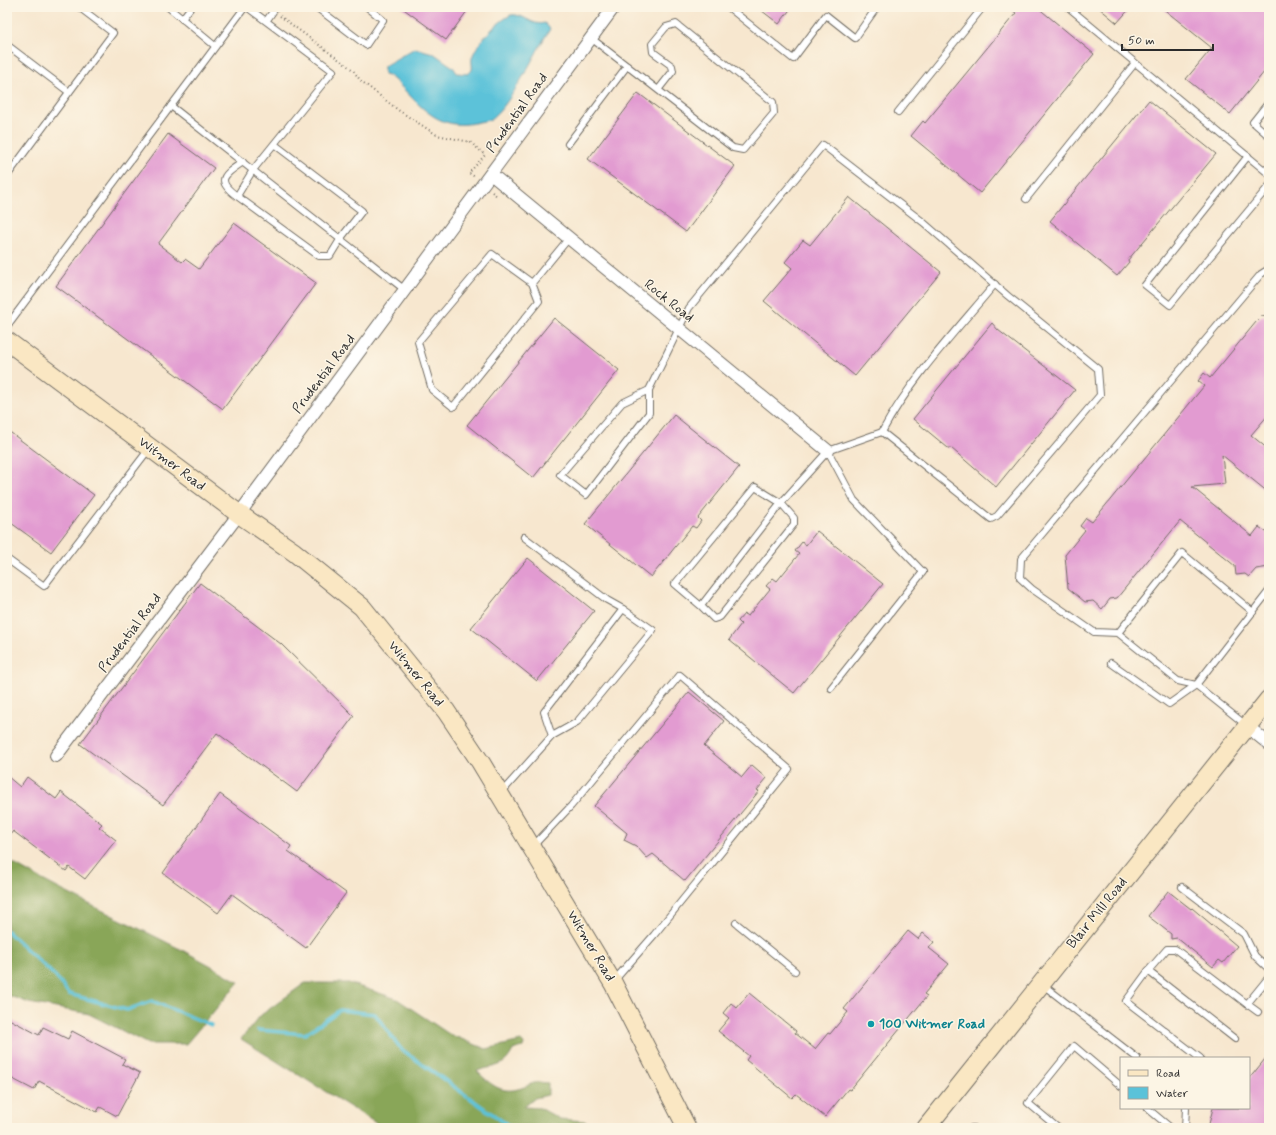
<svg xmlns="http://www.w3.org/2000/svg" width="1276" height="1135" font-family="Mynerve,sans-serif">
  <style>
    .forest { fill: #89a658; stroke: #5a6842 }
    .water { fill: #5bc2d9; stroke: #437682 }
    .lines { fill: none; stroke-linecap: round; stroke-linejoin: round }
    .stream { stroke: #5bc2d9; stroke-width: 3.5 }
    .building { fill: #e29bd1 }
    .lane-casing { stroke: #726d64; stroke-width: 8 }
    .street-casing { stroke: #726d64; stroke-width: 14 }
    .secondary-casing { stroke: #726d64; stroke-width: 20 }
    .path { stroke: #726d64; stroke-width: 2; stroke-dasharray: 1 3; stroke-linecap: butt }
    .lane { stroke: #fff; stroke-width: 6 }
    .street { stroke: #fff; stroke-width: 12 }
    .secondary { stroke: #fae7c3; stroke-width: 18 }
    .culture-dot { fill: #0f9aa8; stroke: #fcf5e5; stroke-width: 1.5 }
    .labels { text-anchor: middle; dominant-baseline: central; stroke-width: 3; stroke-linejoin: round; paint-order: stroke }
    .street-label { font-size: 14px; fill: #2b2b2b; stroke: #fcf5e5 }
    .culture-label { font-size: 14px; font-weight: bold; fill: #0d838f; stroke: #fcf5e5; text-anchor: start }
  </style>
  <rect width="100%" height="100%" fill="#fcf5e5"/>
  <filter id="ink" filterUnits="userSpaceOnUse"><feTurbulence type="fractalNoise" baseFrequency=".025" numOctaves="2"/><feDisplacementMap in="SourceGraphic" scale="8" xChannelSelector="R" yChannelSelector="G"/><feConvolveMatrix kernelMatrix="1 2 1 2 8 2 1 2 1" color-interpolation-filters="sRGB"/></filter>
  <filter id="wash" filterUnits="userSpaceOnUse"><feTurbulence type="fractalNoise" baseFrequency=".012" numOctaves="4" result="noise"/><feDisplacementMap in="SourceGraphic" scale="16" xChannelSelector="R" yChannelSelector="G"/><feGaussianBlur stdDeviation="0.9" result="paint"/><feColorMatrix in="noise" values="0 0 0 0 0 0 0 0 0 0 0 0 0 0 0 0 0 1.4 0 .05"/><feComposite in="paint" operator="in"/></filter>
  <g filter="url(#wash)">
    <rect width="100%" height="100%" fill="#f7e7cf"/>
    <!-- forest -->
    <g class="forest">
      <path d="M7,860C82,905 164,936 239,982L186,1044H148L89,1014L29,1003L7,995Z"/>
      <path d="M305,983H349L397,999L449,1034L486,1049L521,1041L524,1044L523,1047L513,1050C504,1069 494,1065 477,1071C489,1083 500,1094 518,1089C533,1085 529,1081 548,1083V1095L535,1098L524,1107L540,1108L560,1119L584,1121L599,1126L622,1124L629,1128H388L379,1125L241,1039L261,1015Z"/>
    </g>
    <!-- water -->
    <path class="water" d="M511,15C524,13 532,27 545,23L550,29C535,52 512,104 491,119C488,121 483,121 479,122C450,129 434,120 414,100C408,94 391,74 384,74V66L415,48L433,53L453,67L457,73L468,74L472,70C473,66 471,62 472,58C476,43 498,21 511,15Z"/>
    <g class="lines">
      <!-- stream -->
      <g class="stream">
        <path d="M7,931L55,976L69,994L127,1010L152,1001L211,1025"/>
        <path d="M258,1030L305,1034L340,1010L375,1014L401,1049L512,1128"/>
      </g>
    </g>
    <g id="blocks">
      <!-- building -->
      <g class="building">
        <path d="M401,7H470L446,40Z"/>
        <path d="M757,7H792L779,24Z"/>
        <path d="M1008,7H1037L1094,54L980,193L911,136L923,121L925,123L1016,13Z"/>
        <path d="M1098,7H1131L1117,23Z"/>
        <path d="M1161,7H1269V66L1230,114L1186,79L1212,48Z"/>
        <path d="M638,93L735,166L686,232L588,159Z"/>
        <path d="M1149,100L1216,154L1128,260L1129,262L1117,276L1050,221Z"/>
        <path d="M168,134L214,168L158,244L182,262L185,259L199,269L234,223L316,283L223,409L56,286Z"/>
        <path d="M849,197L941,272L855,376L764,301L792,268L785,262L803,240L810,245Z"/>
        <path d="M1269,315V414L1251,435L1269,450V493L1222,455L1225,484L1192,487L1252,536L1259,527L1269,534V567L1256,569L1249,577L1245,574L1236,575L1235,566L1180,521L1117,598L1110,599L1102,609L1093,601L1085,602L1068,588L1065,555L1085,530L1080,526L1086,518L1092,522L1204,386L1198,381L1204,373L1210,378L1261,316Z"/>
        <path d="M554,318L619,370L533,478L467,425Z"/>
        <path d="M992,323L998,330L1075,390L996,487L951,448H948L913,419Z"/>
        <path d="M674,415L739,467L698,518L701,521L696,528L692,526L651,577L585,524Z"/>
        <path d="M7,430L94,495L51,552L7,520Z"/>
        <path d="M817,531L883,584L794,693L729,640L741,624L738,621L744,614L748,616L770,589L766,586L773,578L777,581L799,554L795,551L802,542L806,545Z"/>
        <path d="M528,558L594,611L537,681L471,628Z"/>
        <path d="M200,583L281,644L354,716L297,792L217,733L163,805L80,744Z"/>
        <path d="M689,692L724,721L704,746L742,777L752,765L767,778L757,790L759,791L685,881L653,854L647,858L636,846L624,840L627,833L594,806Z"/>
        <path d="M7,776L20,787L27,777L56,799L61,792L102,824L99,827L116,840L85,879L69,867L66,871L13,831L7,839Z"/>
        <path d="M220,794L291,846L288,851L346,893L306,948L232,894L218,913L163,873Z"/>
        <path d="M1168,891L1191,909L1192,908L1237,946L1223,963L1219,960L1213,967L1177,938L1171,939V934L1148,916Z"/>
        <path d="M908,931L918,939L923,933L934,942L929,948L949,964L924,994L927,996L850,1090L848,1089L825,1117L796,1094L792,1098L746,1060L749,1056L718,1031L729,1018L723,1013L731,1003L737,1008L749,993L796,1031L795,1033L815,1049L828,1033L830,1034L848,1012L844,1009Z"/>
        <path d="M7,1018L39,1035L43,1027L68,1039L72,1031L125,1059L122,1064L140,1073L117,1116L100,1107L97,1112L39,1081L34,1090L7,1076Z"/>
        <path d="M1269,1054V1128H1215L1209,1124L1213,1108H1249V1079Z"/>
      </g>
    </g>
  </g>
  <g filter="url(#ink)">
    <use href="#blocks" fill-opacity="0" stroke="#726d64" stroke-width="1"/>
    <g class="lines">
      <!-- lane casing -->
      <g class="lane-casing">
        <g id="lane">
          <path d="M168,7L215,46"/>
          <path d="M245,7L171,106L405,290"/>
          <path d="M247,7L333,71L253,170L237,196L319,256H330L341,238L362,211L274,144"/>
          <path d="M316,7L366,45L383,20L367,7"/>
          <path d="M728,7L793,59L826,15L855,38L877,7"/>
          <path d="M1068,7L1269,174"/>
          <path d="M182,19L191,7"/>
          <path d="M267,20L276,7"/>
          <path d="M591,38L733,148L743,150L774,113L773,102L676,24L666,27L652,44L653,52L672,66L673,71L658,90"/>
          <path d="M7,45L69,92"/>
          <path d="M1269,102L1253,122L1269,136"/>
          <path d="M898,112L983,7"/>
          <path d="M568,144L627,66"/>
          <path d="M1248,156L1145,285L1170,305L1269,186"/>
          <path d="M7,176L113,33L79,7"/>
          <path d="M237,196C214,180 225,174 243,162"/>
          <path d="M1026,199L1135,63"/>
          <path d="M532,283L539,301L453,407L432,390L418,342L492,254L532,283L569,238"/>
          <path d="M7,326L171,106"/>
          <path d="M649,390V413L586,495L560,475L622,403L649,390L689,308L823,145L923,222L1008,296L1098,369L1100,395L997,516L991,519L882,432L828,451L781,503L755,487L675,584L701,606L781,503L794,518V524L720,617L714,619L701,606"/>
          <path d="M882,432C911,378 955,332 995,284"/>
          <path d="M828,451L854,500L923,572L831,688"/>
          <path d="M524,537L607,600L623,609"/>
          <path d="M7,559L44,586L149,449"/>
          <path d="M1118,633L1182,553L1253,612"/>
          <path d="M1111,663L1169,704L1196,685L1269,591"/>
          <path d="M1246,725L1196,685L1178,681L1118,633L1094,632L1032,589L1020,578L1021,559L1261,274L1269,269"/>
          <path d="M501,793L552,736L577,722L653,630L623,609L544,712L552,736"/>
          <path d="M533,846L571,806L680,675L789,769L654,935L613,982"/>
          <path d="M1182,887L1244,934L1255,956L1269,969"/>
          <path d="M736,923L795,971"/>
          <path d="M1148,971L1126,1001L1200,1058"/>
          <path d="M1043,985L1137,1058"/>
          <path d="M1258,1012L1247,1004L1269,977"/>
          <path d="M1235,1039L1148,971L1167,949H1175L1247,1004"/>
          <path d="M1147,1108L1171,1128"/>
          <path d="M972,1128H974"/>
          <path d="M1058,1128L1028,1103L1074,1046L1121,1086"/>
          <path d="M1185,1128L1186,1108"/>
        </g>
      </g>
      <!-- street casing -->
      <g class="street-casing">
        <g id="street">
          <path d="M491,174L828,451"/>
          <path d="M1247,726L1269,744"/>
          <path d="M56,756L239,514L614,7"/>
        </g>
      </g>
      <!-- secondary casing -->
      <g class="secondary-casing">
        <g id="secondary">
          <path d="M7,341L239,514L294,552L362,607L446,711L481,763L613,983L687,1128"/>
          <path d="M926,1128L1269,699"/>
        </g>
      </g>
      <!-- path -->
      <g class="path">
        <path d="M280,16L353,70L360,80L398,110L437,135L470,142L485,155L469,173L475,177"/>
        <path d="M492,192L497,196"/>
      </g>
      <!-- lane -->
      <use href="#lane" class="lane"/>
      <!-- street -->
      <use href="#street" class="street"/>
      <!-- secondary -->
      <use href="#secondary" class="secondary"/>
    </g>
  </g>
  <!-- markers -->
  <circle class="culture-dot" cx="871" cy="1024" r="4"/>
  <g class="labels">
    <!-- street labels -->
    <g class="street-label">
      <text transform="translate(517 113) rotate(-54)">Prudential Road</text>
      <text transform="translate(669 301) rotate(39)">Rock Road</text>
      <text transform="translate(324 374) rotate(-53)">Prudential Road</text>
      <text transform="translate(172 464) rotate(37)">Witmer Road</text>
      <text transform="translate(130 633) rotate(-53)">Prudential Road</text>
      <text transform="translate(416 674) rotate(51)">Witmer Road</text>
      <text transform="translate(1097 913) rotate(-51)">Blair Mill Road</text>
      <text transform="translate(591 946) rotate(59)">Witmer Road</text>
    </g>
    <!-- culture labels -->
    <g class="culture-label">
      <text x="879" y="1024">100 Witmer Road</text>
    </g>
  </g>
  <!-- margin -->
  <rect width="1276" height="1135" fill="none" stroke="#fcf5e5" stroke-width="24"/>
  <!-- legend -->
  <rect x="1120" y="1057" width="130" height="52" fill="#fcf5e5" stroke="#a8a49b"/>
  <rect x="1128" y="1070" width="20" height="6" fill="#fae7c3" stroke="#a8a49b"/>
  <text x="1156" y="1077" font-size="12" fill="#2b2b2b">Road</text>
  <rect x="1128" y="1087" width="20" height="12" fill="#5bc2d9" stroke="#a8a49b"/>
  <text x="1156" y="1097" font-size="12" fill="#2b2b2b">Water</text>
  <!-- scale -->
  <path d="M1122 44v6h91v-6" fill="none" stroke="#2b2b2b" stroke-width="2"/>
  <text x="1128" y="44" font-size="12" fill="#2b2b2b" stroke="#fcf5e5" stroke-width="3" paint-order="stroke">50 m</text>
</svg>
